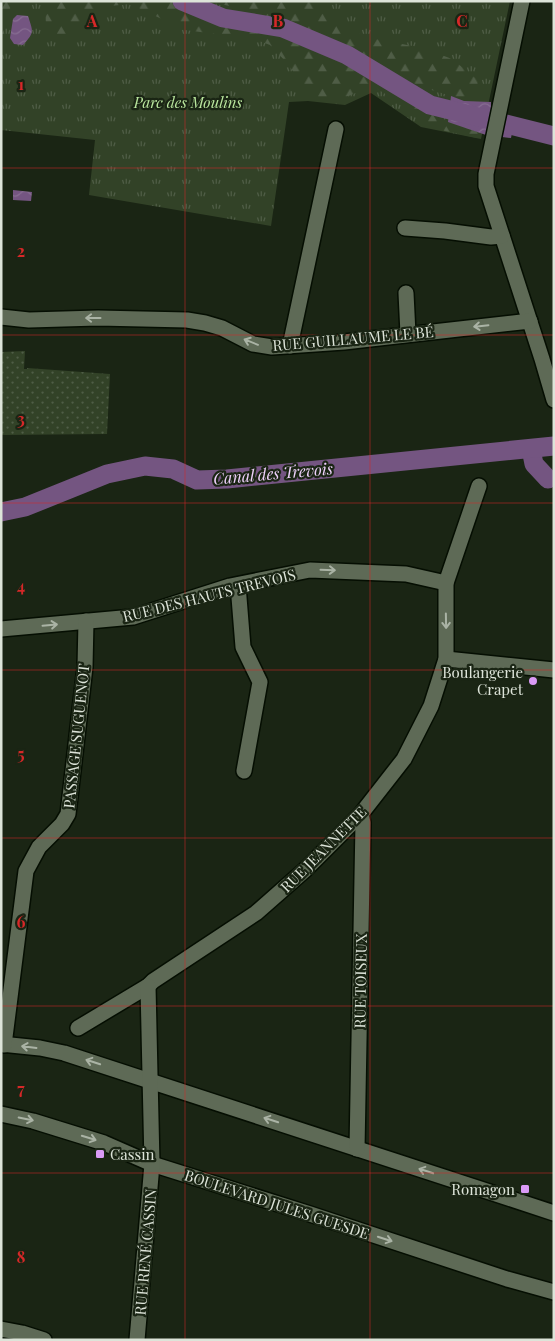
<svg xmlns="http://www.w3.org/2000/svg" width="555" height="1341" font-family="'Playfair Display',serif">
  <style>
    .grass { fill: url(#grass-tufts) }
    .forest { fill: url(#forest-firs) }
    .garden { fill: url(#garden-dots) }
    .water { fill: url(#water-waves) }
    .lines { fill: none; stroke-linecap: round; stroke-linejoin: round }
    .river { stroke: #745581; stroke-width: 19 }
    .minor-casing { stroke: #050e02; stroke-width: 18 }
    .minor { stroke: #5e6a56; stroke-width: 15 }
    .oneway { stroke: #aab3a5 }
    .grid { fill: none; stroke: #d62828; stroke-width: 1; stroke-opacity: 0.55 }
    .poi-dot { fill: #da9af6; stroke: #1a2514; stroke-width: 2 }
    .labels { text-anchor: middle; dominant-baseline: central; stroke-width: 4.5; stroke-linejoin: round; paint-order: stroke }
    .park-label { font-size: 15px; font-style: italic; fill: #bae79e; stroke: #1a2514 }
    .street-label { font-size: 15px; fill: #dde4d9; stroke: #1a2514 }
    .poi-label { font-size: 15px; fill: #dde4d9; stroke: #1a2514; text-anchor: end }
    .water-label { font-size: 16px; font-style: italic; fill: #eed1fb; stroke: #1a2514 }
    .grid-label { font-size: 16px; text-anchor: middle; font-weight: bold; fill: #d62828; stroke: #1a2514; stroke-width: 4.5; stroke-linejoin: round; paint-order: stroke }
  </style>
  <defs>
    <pattern id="grass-tufts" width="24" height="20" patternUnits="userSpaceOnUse" patternTransform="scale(1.25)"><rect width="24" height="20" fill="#324227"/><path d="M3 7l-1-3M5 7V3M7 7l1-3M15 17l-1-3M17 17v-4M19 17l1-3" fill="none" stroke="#4f5d46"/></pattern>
    <pattern id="forest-firs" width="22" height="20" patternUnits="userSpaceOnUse" patternTransform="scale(1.25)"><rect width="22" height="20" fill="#324227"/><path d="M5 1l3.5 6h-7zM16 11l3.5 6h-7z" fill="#4f5d46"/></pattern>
    <pattern id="garden-dots" width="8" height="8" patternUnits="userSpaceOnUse" patternTransform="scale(1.25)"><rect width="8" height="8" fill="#324227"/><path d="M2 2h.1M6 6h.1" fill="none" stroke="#4f5d46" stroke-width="1.8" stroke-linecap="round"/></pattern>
    <pattern id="water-waves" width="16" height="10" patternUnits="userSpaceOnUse" patternTransform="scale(1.25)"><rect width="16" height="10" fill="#745581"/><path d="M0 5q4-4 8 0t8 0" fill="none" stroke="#876d92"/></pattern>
  </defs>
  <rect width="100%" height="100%" fill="#1a2514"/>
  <!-- grass -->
  <path class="grass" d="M1,1H510L481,139L421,127L371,93L345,105L308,101L289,102L271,226L89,195L95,140L1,130Z"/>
  <!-- forest -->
  <g class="forest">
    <path d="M1,1H17L13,2L8,13L1,41Z"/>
    <path d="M45,1H173L184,10L271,31L329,51L429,108L448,122L478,132L477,138L441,130L373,86L336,101L321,100L310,95L287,63L270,45L254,39L185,30L130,4L110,6L87,22L71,37L59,39L50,36L46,26Z"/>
    <path d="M207,1H320L342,24L365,37L423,48L452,59L478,80L477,92L480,102L464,101L451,96L419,86L313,33L252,11Z"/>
  </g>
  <!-- garden -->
  <path class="garden" d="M25,351L24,369H27V368L110,374L107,434L1,435V352Z"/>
  <!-- water -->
  <g class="water">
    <path d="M17,15L28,16C33,32 35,32 23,45L14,44L10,38L13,19Z"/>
    <path d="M451,96L464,101L491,102V111L515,118L511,138L486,135L448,122Z"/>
    <path d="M13,190L32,192L31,201L13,200Z"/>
  </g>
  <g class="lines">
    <!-- river -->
    <g class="river">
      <path d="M182,1L223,18L283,28L347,55L430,105L554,136"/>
      <path d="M531,449L534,464L548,479"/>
      <path d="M1,512L25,507L107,474L145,466L173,469L197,480L227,479L554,446"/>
    </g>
    <!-- minor casing -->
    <g class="minor-casing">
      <g id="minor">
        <path d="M522,1L486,174V186L542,359L554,400"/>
        <path d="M405,228L445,231L491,237L502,236"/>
        <path d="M406,293L408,334"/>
        <path d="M1,317L29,320L98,318L187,320L205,323L222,328L253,344L272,347L344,342L530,321"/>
        <path d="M290,346L336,129"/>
        <path d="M238,585L243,647L260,682L244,771"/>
        <path d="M1,629L133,617L230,586L310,570L406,574L446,583"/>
        <path d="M446,659L554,670"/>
        <path d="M78,1028L148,986L153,981L256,913L306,869L361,814L404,759L431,706L446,659V583L479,486"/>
        <path d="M1,1044L40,1048L64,1053L554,1213"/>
        <path d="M4,1045L26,871L39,847L62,824L68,814L85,667L86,621"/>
        <path d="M1,1114L33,1121L104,1143L152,1164L310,1214L507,1279L554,1292"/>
        <path d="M357,1149L363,823L361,814"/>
        <path d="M1,1329L22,1333L44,1340"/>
        <path d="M137,1340L152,1164L148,986"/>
      </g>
    </g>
    <!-- minor -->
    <use href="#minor" class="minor"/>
  </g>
  <!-- one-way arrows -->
  <defs><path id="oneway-shaft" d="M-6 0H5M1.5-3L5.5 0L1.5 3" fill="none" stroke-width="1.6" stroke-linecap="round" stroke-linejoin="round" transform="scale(1.25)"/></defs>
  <g class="oneway">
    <use href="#oneway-shaft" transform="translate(93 318) rotate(-180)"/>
    <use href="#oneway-shaft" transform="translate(481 326) rotate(174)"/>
    <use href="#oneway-shaft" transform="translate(251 342) rotate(-158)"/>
    <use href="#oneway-shaft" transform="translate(328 570) rotate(2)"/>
    <use href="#oneway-shaft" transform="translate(446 621) rotate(89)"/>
    <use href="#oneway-shaft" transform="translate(50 625) rotate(-5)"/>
    <use href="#oneway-shaft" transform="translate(29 1047) rotate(-173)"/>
    <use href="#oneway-shaft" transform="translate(93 1062) rotate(-162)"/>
    <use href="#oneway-shaft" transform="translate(26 1119) rotate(12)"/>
    <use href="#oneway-shaft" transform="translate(271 1120) rotate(-162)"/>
    <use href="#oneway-shaft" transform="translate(89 1138) rotate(17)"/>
    <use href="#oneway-shaft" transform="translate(426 1171) rotate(-162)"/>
    <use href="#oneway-shaft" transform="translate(385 1239) rotate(18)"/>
  </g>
  <!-- grid -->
  <path class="grid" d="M185,1V1340M370,1V1340M1,168H554M1,335H554M1,503H554M1,670H554M1,838H554M1,1006H554M1,1173H554"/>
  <!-- markers -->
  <g class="poi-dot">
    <circle cx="533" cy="681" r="5"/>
    <rect x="95" y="1149" width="10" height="10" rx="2.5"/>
    <rect x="520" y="1184" width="10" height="10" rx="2.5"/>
  </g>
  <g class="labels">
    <!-- park labels -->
    <g class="park-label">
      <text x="188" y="102">Parc des Moulins</text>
    </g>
    <!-- street labels -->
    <g class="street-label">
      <text transform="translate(353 338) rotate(-5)">RUE GUILLAUME LE BÉ</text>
      <text transform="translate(209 595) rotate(-14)">RUE DES HAUTS TREVOIS</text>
      <text transform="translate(76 736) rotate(-84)">PASSAGE SUGUENOT</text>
      <text transform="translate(323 849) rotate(-45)">RUE JEANNETTE</text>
      <text transform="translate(360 981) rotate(-89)">RUE TOISEUX</text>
      <text transform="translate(277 1204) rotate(18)">BOULEVARD JULES GUESDE</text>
      <text transform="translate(145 1252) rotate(-85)">RUE RENÉ CASSIN</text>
    </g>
    <!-- poi labels -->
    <g class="poi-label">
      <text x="523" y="672">Boulangerie<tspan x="523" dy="17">Crapet</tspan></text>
      <text x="110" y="1154" text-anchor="start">Cassin</text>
      <text x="515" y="1189">Romagon</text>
    </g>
    <!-- water labels -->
    <g class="water-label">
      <text transform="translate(273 473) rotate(-5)">Canal des Trevois</text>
    </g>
  </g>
  <g class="grid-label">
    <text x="92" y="27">A</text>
    <text x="278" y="27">B</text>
    <text x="462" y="27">C</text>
    <text x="21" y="90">1</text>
    <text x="21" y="257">2</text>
    <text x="21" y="425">3</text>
    <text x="21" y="592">4</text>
    <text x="21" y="760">5</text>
    <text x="21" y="928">6</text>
    <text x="21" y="1095">7</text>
    <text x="21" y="1263">8</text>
  </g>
  <!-- border -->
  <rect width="555" height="1341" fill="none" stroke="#dde4d9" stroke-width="5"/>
</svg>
